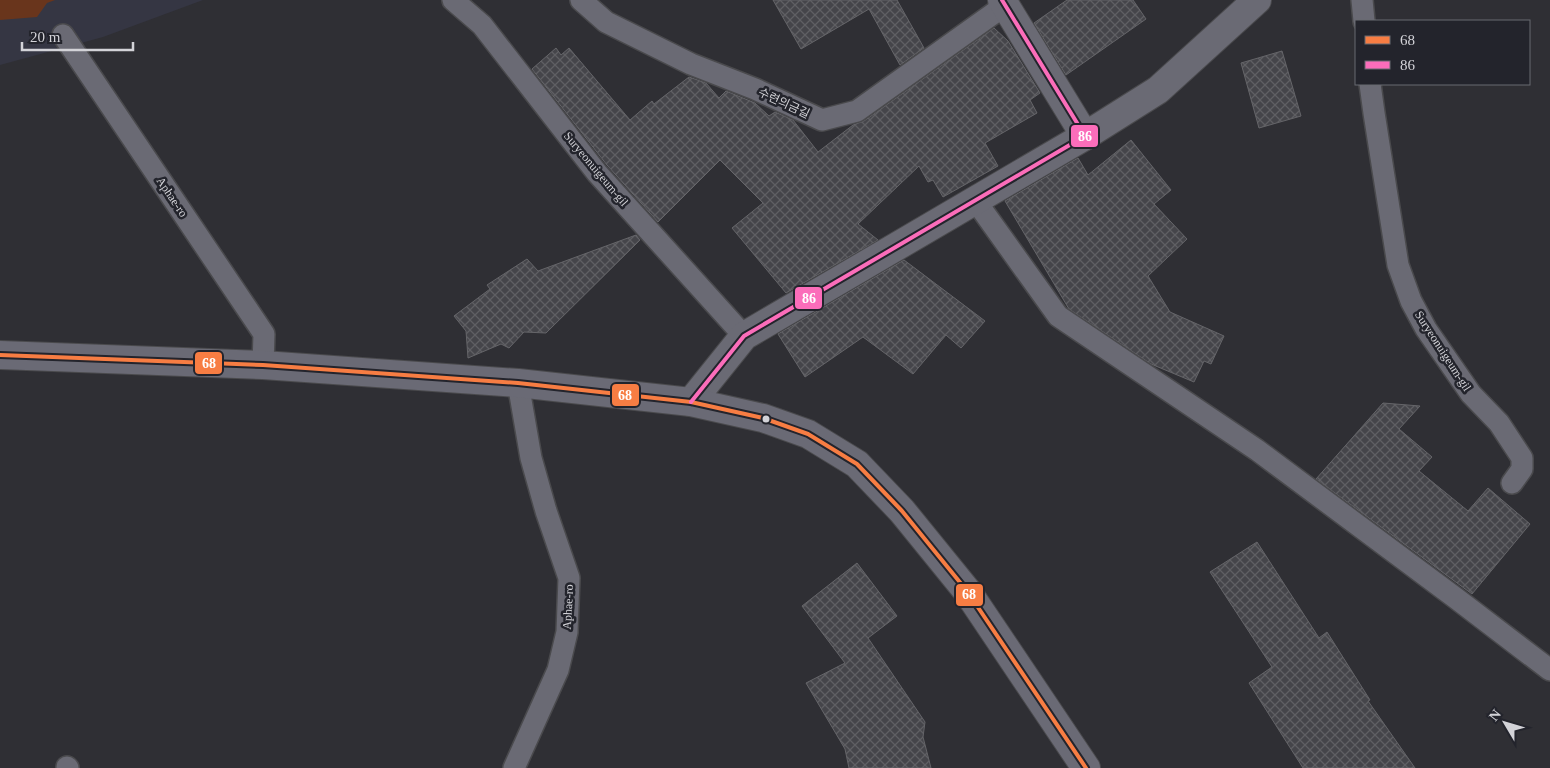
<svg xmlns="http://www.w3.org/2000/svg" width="1550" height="768" font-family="'Times New Roman','Noto Sans KR',serif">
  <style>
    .built { fill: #353643 }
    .pitch { fill: #69351c }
    .building { fill: url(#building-cross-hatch); stroke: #656569 }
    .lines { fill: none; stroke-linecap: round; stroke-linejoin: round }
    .service-casing { stroke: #4a4a4d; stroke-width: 24 }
    .minor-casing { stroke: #4a4a4d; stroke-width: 30 }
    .tertiary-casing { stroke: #4a4a4d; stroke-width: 30 }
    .primary-casing { stroke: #4a4a4d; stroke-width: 30 }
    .service { stroke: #6a6a74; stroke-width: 21 }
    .minor { stroke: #6a6a74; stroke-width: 28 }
    .tertiary { stroke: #6a6a74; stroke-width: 28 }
    .primary { stroke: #6a6a75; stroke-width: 28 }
    .bus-1-casing { stroke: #23242c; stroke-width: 8 }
    .bus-2-casing { stroke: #23242c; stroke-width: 8 }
    .bus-1 { stroke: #f77d43; stroke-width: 4 }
    .bus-2 { stroke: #fb6dba; stroke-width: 4 }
    .bus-dot { fill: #d3d3d8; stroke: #23242c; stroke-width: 2 }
    .labels { text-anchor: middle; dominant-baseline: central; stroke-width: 5; stroke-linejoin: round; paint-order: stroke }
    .street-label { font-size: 12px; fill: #d3d3d8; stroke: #23242c }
    .line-badge { stroke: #23242c; stroke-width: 2 }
    .badge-label { font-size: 14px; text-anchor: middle; font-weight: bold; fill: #fff }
  </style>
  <defs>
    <pattern id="building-cross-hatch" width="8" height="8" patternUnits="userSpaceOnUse" patternTransform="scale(1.25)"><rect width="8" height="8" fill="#45454a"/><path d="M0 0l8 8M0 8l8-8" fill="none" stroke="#5f5f63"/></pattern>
  </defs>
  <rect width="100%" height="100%" fill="#2f2f34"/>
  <!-- built -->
  <path class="built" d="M0,0H203L103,37L0,65Z"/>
  <!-- pitch -->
  <path class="pitch" d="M0,0H55L47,3L37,17L0,20Z"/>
  <!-- building -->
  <g class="building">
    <path d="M773,0H897L924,48L900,65L869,9L801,49Z"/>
    <path d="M1067,0H1133L1146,19L1066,75L1034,23Z"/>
    <path d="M994,28L1008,41L1040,93L1030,100L1037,113L985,143L998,166L943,197L933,180L928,182L919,166L858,224L878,240L786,293L732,228L763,203L720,160L658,222L607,165L532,69L556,48L561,55L569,48L630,120L652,101L654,104L689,77L706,83L719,98L726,91L755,103L769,116L775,112L793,120L818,152L853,125L864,121Z"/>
    <path d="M1282,51L1301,116L1259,128L1241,63Z"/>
    <path d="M1131,140L1171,190L1154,204L1187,239L1148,276L1170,312L1224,336L1211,364L1204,361L1194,382L1151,364L1069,309L1005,201L1078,158L1088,175Z"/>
    <path d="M636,235L640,240L546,333L524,332L509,348L501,344L468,358L466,331L454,316L490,289L487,285L527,259L538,271Z"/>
    <path d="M904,260L985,321L961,348L946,335L913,374L863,337L805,377L778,334Z"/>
    <path d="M1383,403L1420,406L1399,429L1432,457L1419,471L1468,511L1488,488L1530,524L1472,594L1316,479Z"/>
    <path d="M1257,542L1319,638L1327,632L1370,700L1368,701L1415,768H1303L1249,683L1272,667L1210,572Z"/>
    <path d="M857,563L897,616L868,638L925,722L923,737L931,768H849L845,749L806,683L845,663L802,606Z"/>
  </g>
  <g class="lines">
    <!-- service casing -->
    <g class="service-casing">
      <g id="service">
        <path d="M453,0L482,25L597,173L744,336"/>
        <path d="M581,0L606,22L691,64L755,89L822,120L857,111L1004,6"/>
        <path d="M1362,0L1364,21"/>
        <path d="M63,35L264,334L263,365"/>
        <path d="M1370,84L1374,113L1398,265L1411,301L1426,329L1471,394L1499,423L1522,458V469L1512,483"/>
        <path d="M975,200L1058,316L1257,450L1457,599L1550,670"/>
        <path d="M67,767L68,768"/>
        <path d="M514,768L558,670L567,632L569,578L546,511L531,458L518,383"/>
      </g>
    </g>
    <!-- minor casing -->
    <g class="minor-casing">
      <path id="minor" d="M1085,136L1158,90L1257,0"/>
    </g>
    <!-- tertiary casing -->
    <g class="tertiary-casing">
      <path id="tertiary" d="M691,402L744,336L1085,136L1002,0"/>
    </g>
    <!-- primary casing -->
    <g class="primary-casing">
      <path id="primary" d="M0,355L263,365L518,383L691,402L763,418L808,434L857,464L902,511L967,591L1086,768"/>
    </g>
    <!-- service -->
    <use href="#service" class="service"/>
    <!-- minor -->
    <use href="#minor" class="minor"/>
    <!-- tertiary -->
    <use href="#tertiary" class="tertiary"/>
    <!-- primary -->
    <use href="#primary" class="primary"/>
    <!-- bus-1 casing -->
    <g class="bus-1-casing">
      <path id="bus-1" d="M0,355L263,365L518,383L691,402L763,418L808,434L857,464L902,511L967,591L1086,768"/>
    </g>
    <!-- bus-2 casing -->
    <g class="bus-2-casing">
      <path id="bus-2" d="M691,402L744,336L1085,136L1002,0"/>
    </g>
    <!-- bus-1 -->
    <use href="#bus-1" class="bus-1"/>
    <!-- bus-2 -->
    <use href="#bus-2" class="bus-2"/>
  </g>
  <!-- markers -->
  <circle class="bus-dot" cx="766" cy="419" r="4.5"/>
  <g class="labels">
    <!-- street labels -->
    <g class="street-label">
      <text transform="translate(784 103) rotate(25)">수련의금길</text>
      <text transform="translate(596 169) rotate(50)">Suryeonuigeum-gil</text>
      <text transform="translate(172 197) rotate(56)">Aphae-ro</text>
      <text transform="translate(1443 351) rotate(57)">Suryeonuigeum-gil</text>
      <text transform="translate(568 607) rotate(-87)">Aphae-ro</text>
    </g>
  </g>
  <g class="line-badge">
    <rect x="1070" y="124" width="29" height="24" rx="5" fill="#fb6dba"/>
    <rect x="794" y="286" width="29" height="24" rx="5" fill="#fb6dba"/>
    <rect x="194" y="351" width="29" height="24" rx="5" fill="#f77d43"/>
    <rect x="611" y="383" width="29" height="24" rx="5" fill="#f77d43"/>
    <rect x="955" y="583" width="29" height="24" rx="5" fill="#f77d43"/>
  </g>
  <g class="badge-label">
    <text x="1085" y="141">86</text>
    <text x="809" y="303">86</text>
    <text x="209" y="368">68</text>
    <text x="625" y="400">68</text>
    <text x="969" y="599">68</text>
  </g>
  <!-- legend -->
  <rect x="1355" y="20" width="175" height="65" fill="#23242c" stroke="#696a71"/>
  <rect x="1365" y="36" width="25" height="8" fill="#f77d43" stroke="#696a71"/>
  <text x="1400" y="45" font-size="15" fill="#d3d3d8">68</text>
  <rect x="1365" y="61" width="25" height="8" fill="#fb6dba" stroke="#696a71"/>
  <text x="1400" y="70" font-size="15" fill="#d3d3d8">86</text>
  <!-- north arrow -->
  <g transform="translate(1505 723) rotate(308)" stroke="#23242c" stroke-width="4" paint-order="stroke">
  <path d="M0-4L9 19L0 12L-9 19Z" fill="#d3d3d8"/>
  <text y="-8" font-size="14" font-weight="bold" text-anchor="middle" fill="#d3d3d8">N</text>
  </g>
  <!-- scale -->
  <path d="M22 42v8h111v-8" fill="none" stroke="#d3d3d8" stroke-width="2.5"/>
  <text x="30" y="42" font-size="15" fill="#d3d3d8" stroke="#23242c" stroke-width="4" paint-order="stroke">20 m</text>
</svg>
